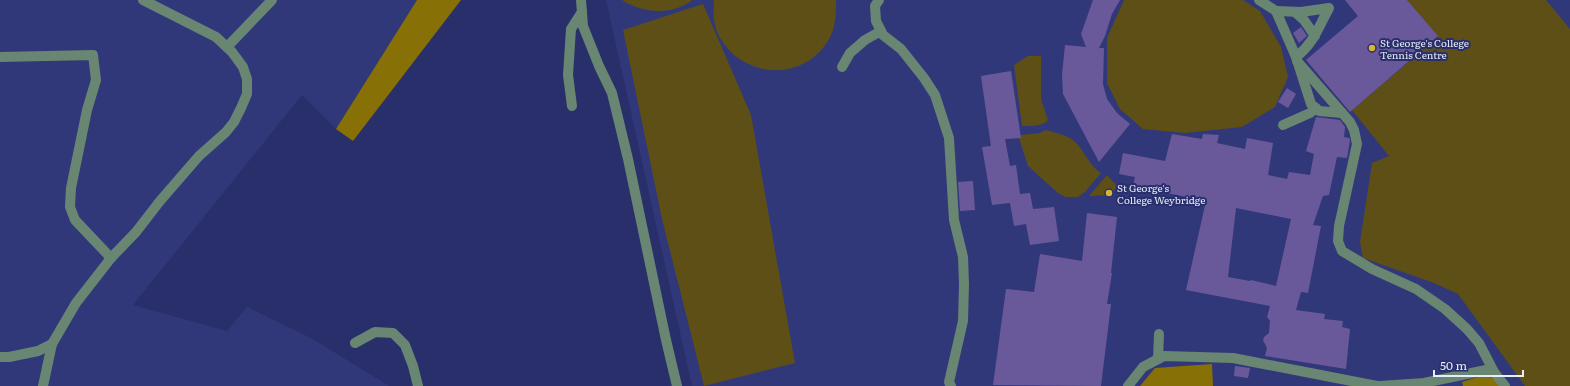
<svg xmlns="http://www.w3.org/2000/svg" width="1570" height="386" font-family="Literata,serif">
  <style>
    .built { fill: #313879 }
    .green { fill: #5d4f16 }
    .forest { fill: #877005 }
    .building { fill: #6a599a; fill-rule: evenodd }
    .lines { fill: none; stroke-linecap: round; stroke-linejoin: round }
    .minor { stroke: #688671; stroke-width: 10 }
    .poi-dot { fill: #d5b534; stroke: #292f6a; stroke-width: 1.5 }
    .labels { text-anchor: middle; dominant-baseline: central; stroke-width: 4; stroke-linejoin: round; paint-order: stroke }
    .poi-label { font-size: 10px; fill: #e8ecfb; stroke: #292f6a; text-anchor: start }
  </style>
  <rect width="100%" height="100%" fill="#292f6a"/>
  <!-- built -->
  <g class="built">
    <path d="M0,0H417L336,129L302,95L133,305L227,331L247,307L313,339L389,386H0Z"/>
    <path d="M606,0H1570V386H692Z"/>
  </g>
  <!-- green -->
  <g class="green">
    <path d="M622,0H692C673,16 641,13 622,0Z"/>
    <path d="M714,0H836C836,13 836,27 829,39C804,83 742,79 719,36C713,25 713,12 714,0Z"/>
    <path d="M1124,0H1243L1260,11L1281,47L1288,77L1275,107L1242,127L1185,133L1143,129L1120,109L1107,83V38Z"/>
    <path d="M1407,0H1546L1570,29V386H1525L1458,294L1434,283L1363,258L1360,242L1372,163L1389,156L1352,110L1438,37Z"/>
    <path d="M703,4L751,115L795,363L704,386L662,219L623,30Z"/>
    <path d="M1028,56H1041V99L1048,120C1042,127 1031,126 1022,126L1014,65Z"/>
    <path d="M1046,130C1056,133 1070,135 1077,144C1086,154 1090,166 1101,173L1085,192L1078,197H1066L1058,193L1028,166L1019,138H1021V135L1040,133Z"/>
    <path d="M1107,175L1117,186L1111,195L1089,196Z"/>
  </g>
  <!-- forest -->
  <g class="forest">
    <path d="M417,0H461L353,141L336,129Z"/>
    <path d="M1212,364L1213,386H1140L1155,368Z"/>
    <path d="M1481,376L1496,378L1501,386H1463L1462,382Z"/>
  </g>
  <!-- building -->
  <g class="building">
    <path d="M1093,0H1120L1112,14L1105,36L1099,48H1104L1103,84L1107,99L1117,113L1130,124L1099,162L1063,94L1062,75L1065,45L1086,47L1081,34Z"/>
    <path d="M1345,0H1407L1438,36L1350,112L1306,60L1358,16Z"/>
    <path d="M1301,27L1307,36L1299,43L1293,33Z"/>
    <path d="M1011,71L1021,138L1005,139L1010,166L1016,165L1020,194L1030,193L1033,209L1054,207L1059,241L1030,245L1026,224L1014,226L1010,203L992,205L982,147L991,146L981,76Z"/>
    <path d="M1287,88L1296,94L1288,108L1278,102Z"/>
    <path d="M1316,117L1340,120L1345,127L1344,137L1349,138L1350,140L1347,158L1337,157L1329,195L1323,196L1313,225L1321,226L1308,293L1301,292L1296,310L1325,314L1324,319L1343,321L1342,327L1350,329L1346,369L1265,356L1267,348L1263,340L1264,337L1269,333L1270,321L1267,317L1270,306L1186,290L1206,201L1133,186L1135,177L1119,174L1123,153L1165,161L1172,134L1202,139L1203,134L1219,135L1217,143L1245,149L1247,138L1273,143L1268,175L1287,179L1289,172L1310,175L1314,154L1306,151ZM1236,208L1291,219L1276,286L1251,280L1250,281L1228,277Z"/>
    <path d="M973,181L975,210L960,211L958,182Z"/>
    <path d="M1087,213L1117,217L1111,273H1112L1107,304H1111L1101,386L993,385L1006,289L1034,292L1040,254L1082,261Z"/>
    <path d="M1235,366L1250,368L1248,378L1234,376Z"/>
  </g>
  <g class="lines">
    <!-- minor -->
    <g class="minor">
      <path d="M581,0L583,26L599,66L612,93L628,159L666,340L677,386"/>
      <path d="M879,0L875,6L876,21L883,35L901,49L924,78L935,95L949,138L954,220L963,257L964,284L963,321L949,382L951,386"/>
      <path d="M1259,0L1276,11L1296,57L1311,104L1319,111L1342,113"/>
      <path d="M1276,11L1301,12L1329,8C1318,28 1314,43 1296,57"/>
      <path d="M1295,12L1304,20L1315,36"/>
      <path d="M227,47L272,0"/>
      <path d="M0,57L93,55L96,80L87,110L71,188L70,207L75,220L111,258"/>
      <path d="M1297,61L1350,122L1354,130L1357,144L1339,226L1338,241L1342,251L1372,269L1416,289L1445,309L1467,329L1479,343L1494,372L1486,370L1424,383L1380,386"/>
      <path d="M842,67L850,53L865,40L881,31"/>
      <path d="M572,106L568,75L571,29L582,12"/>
      <path d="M1283,125L1310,113L1316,108"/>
      <path d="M355,343L375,332L393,333L405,345L413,366L418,386"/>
      <path d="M0,357H9L38,351L52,344L76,303L111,258L136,232L160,201L199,156L226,132L234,122L241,108L247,94V79L243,67L232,52L216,37L143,0"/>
      <path d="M1158,359L1159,334"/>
      <path d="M1494,372L1505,386"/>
      <path d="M43,386L52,344"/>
      <path d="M1128,386L1143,367L1164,356L1233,358L1377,386"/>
    </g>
  </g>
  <!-- markers -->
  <g class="poi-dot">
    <circle cx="1372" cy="48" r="4"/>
    <circle cx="1109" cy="193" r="4"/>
  </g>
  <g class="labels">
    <!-- poi labels -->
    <g class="poi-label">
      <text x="1380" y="42">St George's College<tspan x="1380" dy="12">Tennis Centre</tspan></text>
      <text x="1117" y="187">St George's<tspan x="1117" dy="12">College Weybridge</tspan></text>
    </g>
  </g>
  <!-- scale -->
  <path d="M1434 370v6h89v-6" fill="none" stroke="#e8ecfb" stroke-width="2"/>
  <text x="1440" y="370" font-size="12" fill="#e8ecfb" stroke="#292f6a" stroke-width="3" paint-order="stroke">50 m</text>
</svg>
